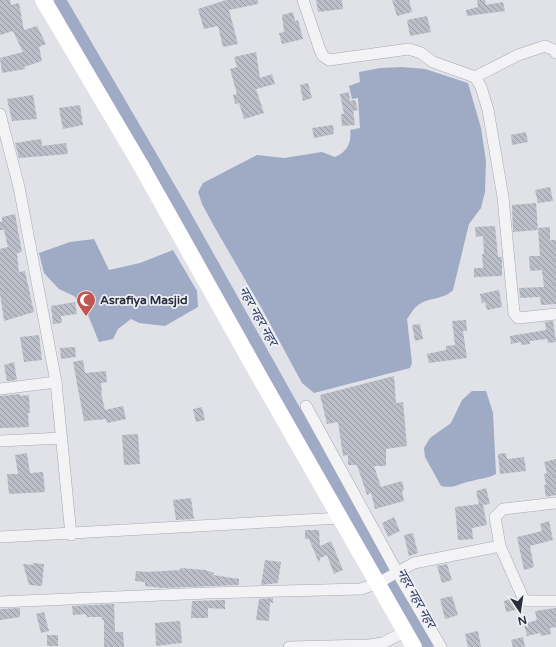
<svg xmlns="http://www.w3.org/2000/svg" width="556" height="647" font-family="'Varela Round','Noto Sans Devanagari',sans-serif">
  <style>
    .water { fill: #9faac4 }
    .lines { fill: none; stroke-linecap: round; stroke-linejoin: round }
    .canal { stroke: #9faac4; stroke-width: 12 }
    .building { fill: url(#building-back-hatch) }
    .minor-casing { stroke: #a6a8b2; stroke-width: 12 }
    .minor { stroke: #f3f3f6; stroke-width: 11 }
    .secondary { stroke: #fff; stroke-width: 16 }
    .labels { text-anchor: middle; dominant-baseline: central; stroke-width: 3.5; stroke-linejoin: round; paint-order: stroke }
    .poi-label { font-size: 12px; font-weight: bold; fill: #2a2e3e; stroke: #f0f1f5; text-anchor: start }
    .water-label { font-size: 13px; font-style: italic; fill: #38466e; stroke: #f0f1f5 }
  </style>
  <defs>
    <pattern id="building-back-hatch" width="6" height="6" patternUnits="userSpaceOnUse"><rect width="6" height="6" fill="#bbbdc7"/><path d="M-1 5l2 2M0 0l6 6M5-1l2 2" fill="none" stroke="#989aa3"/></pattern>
  </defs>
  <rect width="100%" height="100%" fill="#e0e2e8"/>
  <!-- water -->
  <g class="water">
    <path d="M402,67L425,69L468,83L481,128L486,161L485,192L481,208L469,224L453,290C444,300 427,297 417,306C413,309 410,315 407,319L412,363L410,368L314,393L302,383L261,307L215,228L202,204L198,192L203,183L257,155L284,158L322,152L335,157C347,152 352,143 350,130L360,128L358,98L352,99L349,86L360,82L359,72L380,68Z"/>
    <path d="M94,239L109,270L140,263L173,250L197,291L198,307L165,326L139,323L131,319L118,329L113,339L99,342L86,310L74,296L59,289L44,273L39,253L70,242Z"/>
    <path d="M472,391H486L493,413L496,474C487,479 481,478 472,481C459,483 455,489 441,486L425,457L424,448L430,438L451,423L462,400Z"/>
  </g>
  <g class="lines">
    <!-- canal -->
    <path class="canal" d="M60,0L180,206L427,647"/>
  </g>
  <!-- building -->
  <g class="building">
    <path d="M0,0H10L11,5L19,3L24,30L37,26L46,44L39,47L42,61L24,67L25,69L2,73L0,58L23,52L13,31L0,35Z"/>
    <path d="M226,0H258V4L229,10L238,44L223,47L218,26L204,29L198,9Z"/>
    <path d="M316,0H342L343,9L318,12Z"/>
    <path d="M392,0H409L412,12L397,16Z"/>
    <path d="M477,0H485L486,5L503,2L505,11L467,16L466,10L478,7Z"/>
    <path d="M293,12L295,21L298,20L303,39L282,44L279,33L284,32L282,15Z"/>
    <path d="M427,16L431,32L410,36L407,20Z"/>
    <path d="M256,52L260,78L272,74L275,84L256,89L264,113L244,119L239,103L235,104L233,95L237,94L230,69L237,67L234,57Z"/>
    <path d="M308,83L312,98L303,101L300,85Z"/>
    <path d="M349,92L350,101L355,100L358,110L353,111L355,125L342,126L341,114H344L340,94Z"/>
    <path d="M33,95L37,119L12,121L7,99Z"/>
    <path d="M80,105L83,125L63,129L59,108Z"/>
    <path d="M333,125L334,134L314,138L312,128Z"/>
    <path d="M526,132L528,142L512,145L511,135Z"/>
    <path d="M41,139L42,146L66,143L68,154L19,158L15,143Z"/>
    <path d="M550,187L553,201L538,203L535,190Z"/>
    <path d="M536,203L538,230L513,232L512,205Z"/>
    <path d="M15,214L22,252L17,253L19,272L25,271L34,312L4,321L0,293V249L8,247L4,230H0V222H2V217Z"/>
    <path d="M495,226L498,257H502V276L474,277V268H483L482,254H484L483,236L476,237L475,227Z"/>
    <path d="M550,227V240H556V304L541,305L540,297L520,298L519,288L544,287L542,270L530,271L529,256H540L538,228Z"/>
    <path d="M499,290L502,307L487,310L485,302L482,303L480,294Z"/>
    <path d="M75,302L77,314L61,316L62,323L53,324L51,306Z"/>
    <path d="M466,320L467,331H463L467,358L429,363L427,354L446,350V346L455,345L452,321Z"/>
    <path d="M553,321L556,342L548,343L547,339L530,341V344L521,345V342L511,344L510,336L546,330L545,322Z"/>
    <path d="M420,324L423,339L415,341L412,325Z"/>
    <path d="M39,335L42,360L24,362L20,337Z"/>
    <path d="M75,347L76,357L61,359L60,348Z"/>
    <path d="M83,360L85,373L106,371L107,382L101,383L102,393H101L105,410L123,406L126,419L107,423L106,419L84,421L73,362Z"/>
    <path d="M14,362L17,380L7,381L4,365Z"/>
    <path d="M394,376L396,403L403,402L407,446L386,449V466H374L381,487L402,481L404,490L402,491L404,501L375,509L371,493L367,495L357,465H348V455L343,456L338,422L327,424L320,395Z"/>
    <path d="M20,394V396L29,395L30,413H28L29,427L0,428V396Z"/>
    <path d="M202,407L205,420L196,422L193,409Z"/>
    <path d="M138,434L140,464L124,465L122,435Z"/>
    <path d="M27,453L30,473L43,472L45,492L9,494L7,474H18L15,455Z"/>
    <path d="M506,453L507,459L524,457L526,471L500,474L498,454Z"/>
    <path d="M556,459V495L546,497L544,485H546L544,474L547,473L544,462Z"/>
    <path d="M486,488L490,504L483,505L487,525L472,528L473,539L458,540L455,507L479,504L476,491Z"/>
    <path d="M191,498L194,519L176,520L173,500Z"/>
    <path d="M394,517L400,531L388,537L382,523Z"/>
    <path d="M549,521L553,540L530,546L534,567L524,570L517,537L542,531L540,524Z"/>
    <path d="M305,530H319L320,546L331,541L343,570L334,574L327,555L320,558L319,563L309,539H305Z"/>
    <path d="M413,533L418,553L409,556L404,535Z"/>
    <path d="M265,560L281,562L278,583L261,585Z"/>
    <path d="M33,563L44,564L42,586L29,585L23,564L33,565Z"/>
    <path d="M447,564L452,580L442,583L437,566Z"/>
    <path d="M180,568L205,570L214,573L213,575L239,579V585L162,588L145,586V582L135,581L136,571L148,572L180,570Z"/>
    <path d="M452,596L458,615L445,619L440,599Z"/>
    <path d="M273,598V603L270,602L269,621L256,620L259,599Z"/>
    <path d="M513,598L516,610L506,612L504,601Z"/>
    <path d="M225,600V609L208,608V618H191L192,601Z"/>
    <path d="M114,604L115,632H123L124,647H104V620H102V617H87L86,614L73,615L72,606Z"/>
    <path d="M20,608V617L0,620V609Z"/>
    <path d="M556,608V627L550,628L551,634L541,636L540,633L527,636L524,624L537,620L535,611Z"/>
    <path d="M44,612L49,631L41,633L36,614Z"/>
    <path d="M180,621L182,643L156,646L155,623Z"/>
    <path d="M478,631L481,647H468L465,634Z"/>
    <rect x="47" y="635" width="11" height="11"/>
    <path d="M523,637L525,647H513L511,640Z"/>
  </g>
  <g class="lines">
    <!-- minor casing -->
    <g class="minor-casing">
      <g id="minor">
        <path d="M303,0L320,50L323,56L329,60L409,49L421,53L433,62L475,77L481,87L488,110L503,197L514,313L518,318L556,314"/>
        <path d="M475,77L518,55L545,46L556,51V53"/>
        <path d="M0,114L19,187L56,382L71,535"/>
        <path d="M0,389L56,382"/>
        <path d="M306,406L397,572L441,647"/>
        <path d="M0,441L62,438"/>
        <path d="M0,537L341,518"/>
        <path d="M500,546L523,598L527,601H556"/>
        <path d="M0,602L208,593L361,589L378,583L414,563L500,546L495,517L503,509L556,503"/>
        <path d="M289,647L369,645L383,643L406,631"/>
      </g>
    </g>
    <!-- minor -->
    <use href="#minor" class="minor"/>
    <!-- secondary -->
    <path class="secondary" d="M43,0L140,164L260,378L414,647"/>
  </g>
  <!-- icons -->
  <defs>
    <g id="mosque-pin" transform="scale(1)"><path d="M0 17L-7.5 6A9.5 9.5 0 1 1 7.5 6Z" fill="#c15551" stroke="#f0f1f5"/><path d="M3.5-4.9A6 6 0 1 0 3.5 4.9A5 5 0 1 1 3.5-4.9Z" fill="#fff"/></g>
  </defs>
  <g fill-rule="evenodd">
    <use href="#mosque-pin" x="86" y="300"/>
  </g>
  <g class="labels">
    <!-- poi labels -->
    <g class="poi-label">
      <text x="100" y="300">Asrafiya Masjid</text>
    </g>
    <!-- water labels -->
    <g class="water-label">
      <text transform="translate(258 316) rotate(61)">नहर नहर नहर</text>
      <text transform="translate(416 598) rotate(61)">नहर नहर नहर</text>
    </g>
  </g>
  <!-- north arrow -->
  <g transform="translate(520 611) rotate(167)" stroke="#f0f1f5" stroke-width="3" paint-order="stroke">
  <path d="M0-3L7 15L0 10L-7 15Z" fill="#2a2e3e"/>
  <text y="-6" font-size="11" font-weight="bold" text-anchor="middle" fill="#2a2e3e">N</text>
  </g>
</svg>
